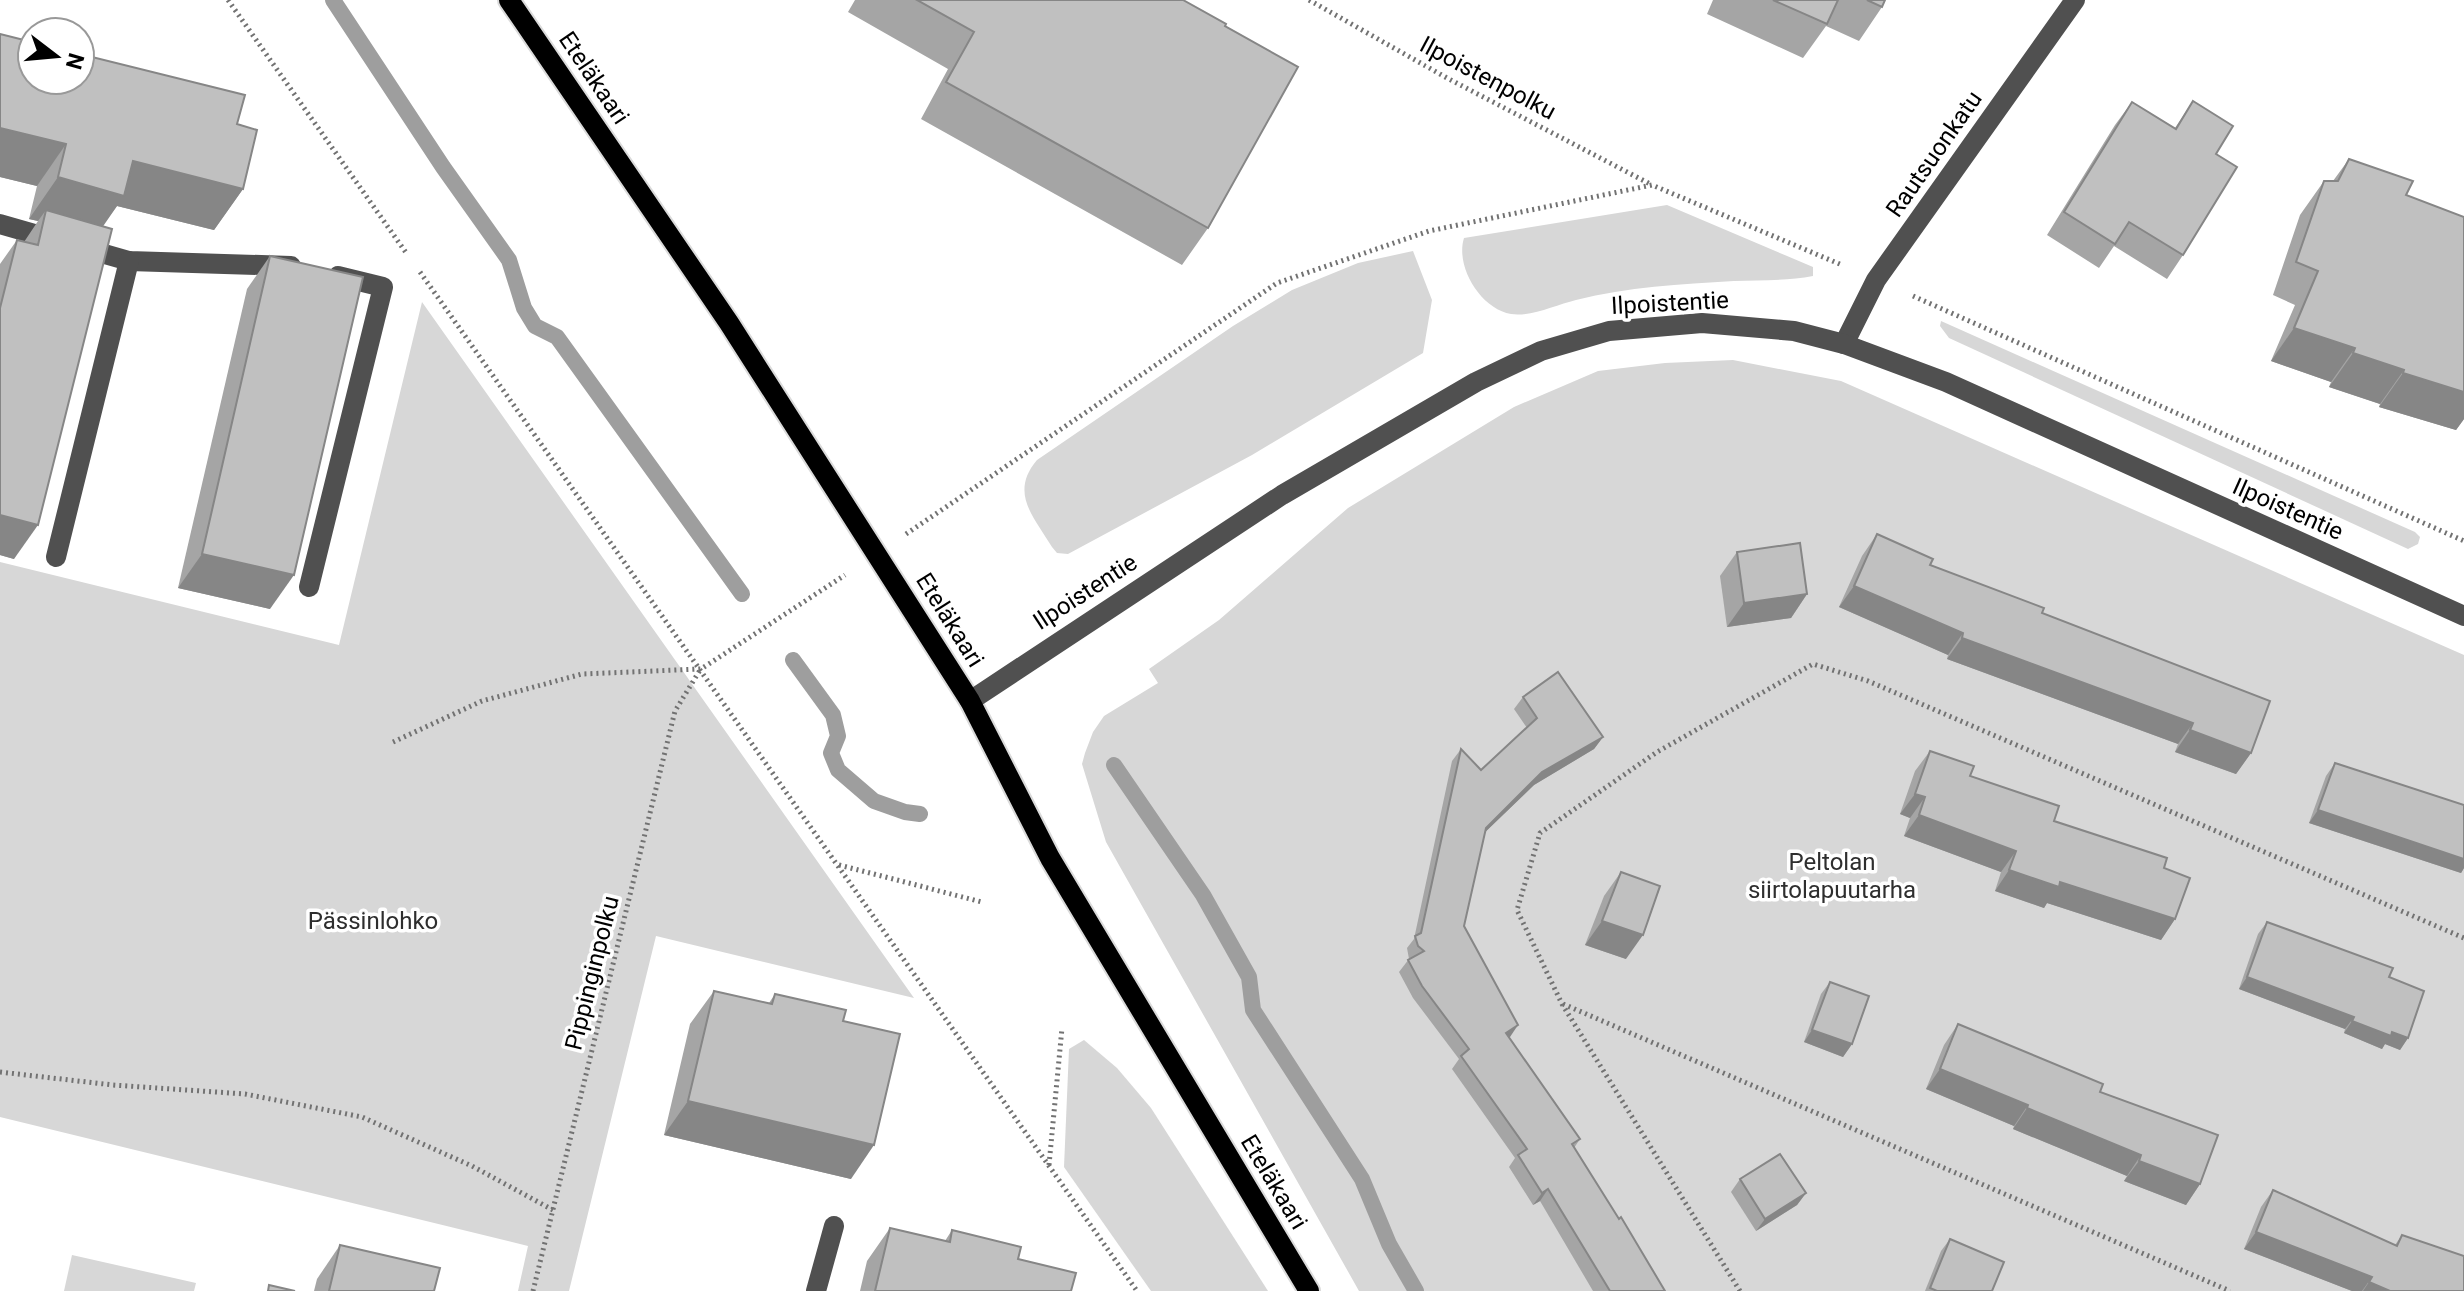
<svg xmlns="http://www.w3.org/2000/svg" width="2464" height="1291" font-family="Roboto,sans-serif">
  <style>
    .green { fill: #d7d7d7 }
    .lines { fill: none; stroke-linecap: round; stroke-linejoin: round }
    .stream { stroke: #9e9e9e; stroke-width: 16 }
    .major-casing { stroke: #dbdbdb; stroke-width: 24 }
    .path { stroke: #727272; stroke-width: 5; stroke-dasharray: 2 4; stroke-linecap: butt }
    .minor { stroke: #505050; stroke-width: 20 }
    .major { stroke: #000; stroke-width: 20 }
    .wall { fill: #a5a5a5 }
    .shaded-wall { fill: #868686 }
    .building { fill: #c0c0c0; stroke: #868686; stroke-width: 2 }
    .labels { text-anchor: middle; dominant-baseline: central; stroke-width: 7; stroke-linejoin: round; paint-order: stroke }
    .street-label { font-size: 24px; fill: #000; stroke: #fff }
    .park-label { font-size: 24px; fill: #2e2e2e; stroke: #fff }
  </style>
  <rect width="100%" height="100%" fill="#fff"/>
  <!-- green -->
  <g class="green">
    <path d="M1667,205L1813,267V276C1788,281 1760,280 1734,281C1680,284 1628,287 1576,300C1556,305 1531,317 1511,314C1481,309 1455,267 1464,238Z"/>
    <path d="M1413,251L1432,300L1423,353L1252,455L1068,554L1057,553L1052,547C1034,517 1009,493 1037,460L1233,326L1292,290L1358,263Z"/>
    <path d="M422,302L914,998L656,936L569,1291H518L528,1246L0,1117V562L339,645Z"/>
    <path d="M1941,321L2415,532L2420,537L2418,544L2408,549L1949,338L1940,326Z"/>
    <path d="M1733,360L1841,381L2464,655V1291H1359L1106,842L1082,764L1085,753L1093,732L1104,716L1158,683L1149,669L1219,620L1348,508L1514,407L1598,371L1665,363Z"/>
    <path d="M1084,1040L1117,1068L1151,1108L1268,1291H1151L1064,1167L1069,1049Z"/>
    <path d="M72,1255L196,1283L194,1291H64Z"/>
  </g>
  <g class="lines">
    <!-- stream -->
    <g class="stream">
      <path d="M333,0L443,167L509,260L524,308L535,326L557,337L742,594"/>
      <path d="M793,660L833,715L838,736L831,753L838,770L874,801L905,812L920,814"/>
      <path d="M1114,765L1203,895L1249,977L1253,1010L1362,1179L1389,1244L1416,1291"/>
    </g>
    <!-- major casing -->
    <g class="major-casing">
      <path id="major" d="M509,0L729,323L970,701L1050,858L1309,1291"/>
    </g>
    <!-- path -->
    <g class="path">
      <path d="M228,0L407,254"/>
      <path d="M1309,0L1447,78L1652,185"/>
      <path d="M420,272L1137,1291"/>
      <path d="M1913,296L2464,541"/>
      <path d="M906,534L1277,283L1429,231L1652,185L1842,265"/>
      <path d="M393,742L482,701L582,674L701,669L845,575"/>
      <path d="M839,865L982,902"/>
      <path d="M1563,1004L2230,1291"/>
      <path d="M0,1072L113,1085L245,1094L362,1117L472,1166L553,1210"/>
      <path d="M1049,1165L1062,1028"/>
      <path d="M533,1291L675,711L700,670"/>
      <path d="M1740,1291L1562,1004L1517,910L1540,833L1657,752L1813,664L1868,681L2464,938"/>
    </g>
    <!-- minor -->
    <g class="minor">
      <path d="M0,224L129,261L291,266"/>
      <path d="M1844,344L1876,280L2075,0"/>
      <path d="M56,557L129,261"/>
      <path d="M309,587L383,287L338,276"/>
      <path d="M970,701L1282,495L1476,382L1541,351L1609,331L1702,323L1794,331L1844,344L1946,382L2464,616"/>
      <path d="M816,1291L834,1226"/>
    </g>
    <!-- major -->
    <use href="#major" class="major"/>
  </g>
  <!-- wall -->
  <g class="wall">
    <path d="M855,0H1183L1225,26L1208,228L1182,265L921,119L948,69L848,12Z"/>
    <path d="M1713,0H1885L1882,7L1859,41L1826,26L1803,58L1707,14Z"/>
    <path d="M0,34L237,124L243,189L214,230L117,206L102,226L14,559L0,555V264L17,240L24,242L38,221L29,219L37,186L0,177Z"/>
    <path d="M2193,101L2216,154L2183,255L2167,279L2114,246L2099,268L2047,235L2115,125L2132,102L2175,128Z"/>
    <path d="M2349,159L2406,195L2464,217V419L2456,430L2379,407L2380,404L2329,387L2331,382L2271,361L2295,305L2273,295L2300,215L2324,181H2333Z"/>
    <path d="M270,256V609L178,588L247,289Z"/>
    <path d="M1877,534L1930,565L2042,613L2251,753L2236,774L2175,752L2178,744L1947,659L1948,655L1839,607L1862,556Z"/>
    <path d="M1737,552L1807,594L1791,618L1727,627L1720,576Z"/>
    <path d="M1523,697L1603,737L1594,749L1534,785L1484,833L1464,926L1509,1037L1580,1139L1574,1148L1665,1291H1593L1540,1201L1533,1205L1509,1167L1515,1158L1452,1069L1459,1059L1413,998L1399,972L1409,959L1407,948L1414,939L1452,761L1461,749L1481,770L1527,728L1514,709Z"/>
    <path d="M1930,751L1970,776L2054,821L2164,868L2175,919L2161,940L2047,903L2044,908L1995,891L2001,872L1904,836L1910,818L1900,814L1915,771Z"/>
    <path d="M2335,763L2464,805V868L2461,873L2309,823L2326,776Z"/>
    <path d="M1621,872L1626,959L1585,945L1604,896Z"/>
    <path d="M2267,922L2389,977L2408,1038L2400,1050L2385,1044L2382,1049L2344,1033L2345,1029L2239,989L2258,934Z"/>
    <path d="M1830,982L1852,1044L1843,1057L1804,1042L1821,994Z"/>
    <path d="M714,991L769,1003L775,994L843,1021L851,1179L664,1135L690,1024Z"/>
    <path d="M1958,1024L2100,1092L2200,1184L2186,1205L2124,1181L2127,1176L2013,1129L2014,1126L1926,1089L1944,1045Z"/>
    <path d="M1740,1179L1806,1193L1797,1205L1756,1231L1731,1192Z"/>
    <path d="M2273,1190L2395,1245L2402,1235L2464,1291H2352L2244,1249L2261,1207Z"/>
    <path d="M890,1228L945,1241L952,1230L1018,1259L1071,1291H860L867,1261Z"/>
    <path d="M1950,1239L1992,1291H1925L1941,1251Z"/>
    <path d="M340,1245L434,1291H314L317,1279Z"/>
  </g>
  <!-- shaded-wall -->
  <g class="shaded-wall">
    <path d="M0,128L66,144L37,186L0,177Z"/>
    <path d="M133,161L243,189L214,230L117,206L95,238L46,210L38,221L29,219L58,177Z"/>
    <path d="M2294,328L2355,348L2331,382L2271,361Z"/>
    <path d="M2353,353L2404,370L2380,404L2329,387Z"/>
    <path d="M2403,373L2464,392V419L2456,430L2379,407Z"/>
    <path d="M0,515L38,525L14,559L0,555Z"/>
    <path d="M202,554L294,575L270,609L178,588Z"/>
    <path d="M1854,586L1963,633L1948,655L1839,607Z"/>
    <path d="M1807,594L1791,618L1727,627L1744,603Z"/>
    <path d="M1962,638L2193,723L2178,744L1947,659Z"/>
    <path d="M2190,730L2251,753L2236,774L2175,752Z"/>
    <path d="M1603,737L1594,749L1534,785L1477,840L1486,828L1542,772Z"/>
    <path d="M1915,794L1925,797L1910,818L1900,814Z"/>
    <path d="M2318,810L2464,859V868L2461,873L2309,823Z"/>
    <path d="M1919,815L2016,851L2001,872L1904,836Z"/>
    <path d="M2009,870L2060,882L2175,919L2161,940L2047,903L2044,908L1995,891Z"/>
    <path d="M1602,921L1643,935L1626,959L1585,945Z"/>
    <path d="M2247,977L2354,1017L2345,1029L2239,989Z"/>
    <path d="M2352,1021L2392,1032L2408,1038L2400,1050L2385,1044L2382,1049L2344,1033Z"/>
    <path d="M1518,1025L1510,1037L1497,1046L1506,1033Z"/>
    <path d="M1812,1030L1852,1044L1843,1057L1804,1042Z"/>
    <path d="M1940,1069L2028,1105L2014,1126L1926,1089Z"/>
    <path d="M688,1101L874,1145L851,1179L664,1135Z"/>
    <path d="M2027,1108L2141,1155L2127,1176L2013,1129Z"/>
    <path d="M2139,1161L2200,1184L2186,1205L2124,1181Z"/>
    <path d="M1548,1189L1540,1201L1533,1205L1542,1193Z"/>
    <path d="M1806,1193L1797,1205L1756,1231L1765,1219Z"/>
    <path d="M2256,1232L2372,1277L2362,1291H2352L2244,1249Z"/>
    <path d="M2369,1282L2390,1291H2363Z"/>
  </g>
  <!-- building -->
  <g class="building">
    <path d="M917,0H1183L1226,24L1225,26L1298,67L1208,228L946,82L974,32Z"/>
    <path d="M1773,0H1838L1827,24Z"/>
    <path d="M1867,0H1885L1882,7Z"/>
    <path d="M0,34L32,42V80H80V54L245,95L237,124L257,130L243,189L133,161L124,196L58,177L66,144L0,128Z"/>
    <path d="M2193,101L2233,126L2216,154L2237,167L2183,255L2129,222L2115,244L2064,212L2132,102L2176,129Z"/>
    <path d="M2349,159L2413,181L2406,195L2464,217V392L2403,373L2404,370L2353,353L2355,348L2294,328L2318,271L2296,262L2324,181H2338Z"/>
    <path d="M46,210L112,229L38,525L0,515V308L17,240L38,245Z"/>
    <path d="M270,256L363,277L294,575L202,554Z"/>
    <path d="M1877,534L1933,559L1930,565L2044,608L2042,613L2270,701L2251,753L2190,730L2193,723L1962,638L1963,633L1854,586Z"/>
    <path d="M1800,543L1807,594L1744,603L1737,552Z"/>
    <path d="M1558,672L1603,737L1542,772L1486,828L1464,926L1518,1025L1506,1033L1580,1139L1572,1144L1619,1219L1621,1217L1665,1291H1610L1548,1189L1542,1193L1518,1155L1527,1149L1461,1056L1469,1049L1422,986L1408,960L1424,951L1418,946L1415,936L1421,933L1461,749L1481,770L1537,718L1523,697Z"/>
    <path d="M1930,751L1974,766L1970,776L2059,806L2054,821L2167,858L2164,868L2190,878L2175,919L2060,882L2059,887L2009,870L2016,851L1919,815L1925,797L1915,794Z"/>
    <path d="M2335,763L2464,805V859L2318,810Z"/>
    <path d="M1621,872L1660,886L1643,935L1602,921Z"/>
    <path d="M2267,922L2393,968L2389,977L2424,991L2408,1038L2392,1032L2391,1036L2352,1021L2354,1017L2247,977Z"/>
    <path d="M1830,982L1869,996L1852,1044L1812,1030Z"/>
    <path d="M714,991L772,1004L775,994L846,1010L843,1021L900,1034L874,1145L688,1101Z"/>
    <path d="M1958,1024L2103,1084L2100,1092L2218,1135L2200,1184L2139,1161L2141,1155L2027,1108L2028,1105L1940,1069Z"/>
    <path d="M1780,1154L1806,1193L1765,1219L1740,1179Z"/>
    <path d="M2273,1190L2397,1246L2402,1235L2464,1256V1291H2390L2369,1282L2372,1277L2256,1232Z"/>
    <path d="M890,1228L950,1242L952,1230L1021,1247L1018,1259L1076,1273L1071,1291H875Z"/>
    <path d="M1950,1239L2004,1262L1992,1291H1937L1930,1288Z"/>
    <path d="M340,1245L440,1268L434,1291H329Z"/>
    <path d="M269,1285L295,1291H268Z"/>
  </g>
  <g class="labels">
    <!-- street labels -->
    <g class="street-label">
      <text transform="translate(594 78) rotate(56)">Eteläkaari</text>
      <text transform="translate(1488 78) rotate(28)">Ilpoistenpolku</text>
      <text transform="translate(1934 154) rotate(-55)">Rautsuonkatu</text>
      <text transform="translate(1670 303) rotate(-3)">Ilpoistentie</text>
      <text transform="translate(2288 509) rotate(24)">Ilpoistentie</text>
      <text transform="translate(1085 592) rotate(-33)">Ilpoistentie</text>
      <text transform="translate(950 620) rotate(58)">Eteläkaari</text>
      <text transform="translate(592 973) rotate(-76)">Pippinginpolku</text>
      <text transform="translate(1274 1182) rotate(59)">Eteläkaari</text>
    </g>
    <!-- park labels -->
    <g class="park-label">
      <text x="1832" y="862">Peltolan<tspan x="1832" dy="28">siirtolapuutarha</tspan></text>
      <text x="373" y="921">Pässinlohko</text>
    </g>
  </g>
  <!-- north arrow -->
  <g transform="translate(56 56) rotate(106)"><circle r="38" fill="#ffffff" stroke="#999999" stroke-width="2"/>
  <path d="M0-6L14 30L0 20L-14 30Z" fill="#000000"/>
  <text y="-12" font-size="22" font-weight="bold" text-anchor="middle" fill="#000000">N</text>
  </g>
</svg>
